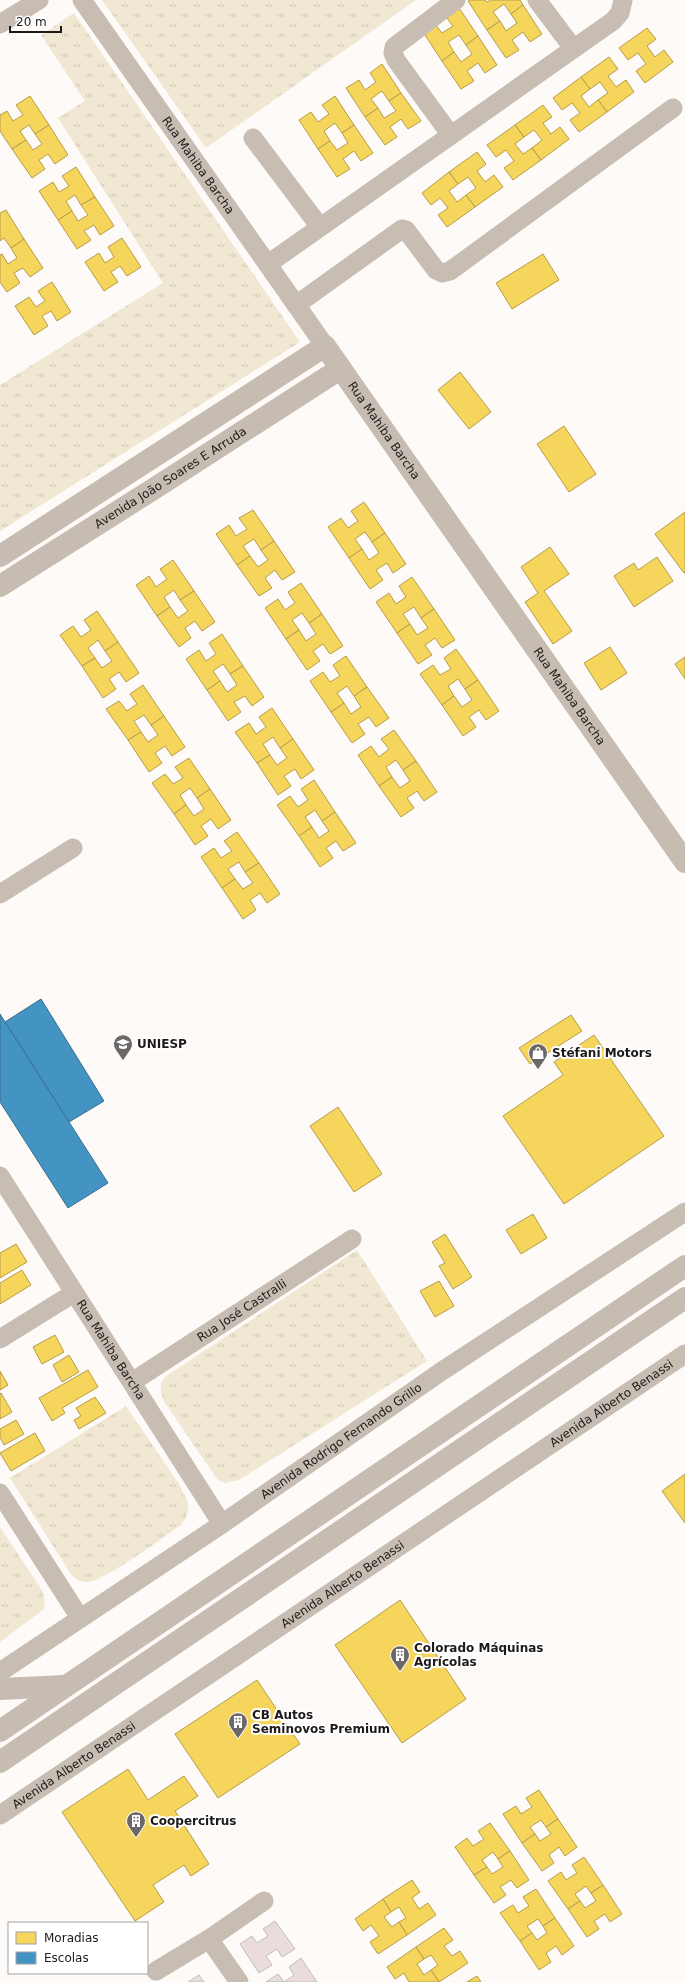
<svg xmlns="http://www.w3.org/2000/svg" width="685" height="1982" font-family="'DejaVu Sans',sans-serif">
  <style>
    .grass { fill: url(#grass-tufts) }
    .homes { fill: #f6d55c; stroke: #b59d48 }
    .schools { fill: #4393c3; stroke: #386f90 }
    .building { fill: #e9dcdb; stroke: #c0bebd }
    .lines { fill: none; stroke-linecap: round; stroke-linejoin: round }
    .street { stroke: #c7bdb3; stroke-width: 19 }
    .secondary { stroke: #c6bcb1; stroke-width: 22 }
    .labels { text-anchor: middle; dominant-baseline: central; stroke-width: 4; stroke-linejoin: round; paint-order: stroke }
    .street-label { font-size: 12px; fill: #1d1a19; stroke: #fff }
    .poi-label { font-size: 12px; font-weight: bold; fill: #1d1a19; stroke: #fff; text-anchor: start }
  </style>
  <defs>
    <pattern id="grass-tufts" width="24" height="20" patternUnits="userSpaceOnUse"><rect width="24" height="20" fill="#f1e8d4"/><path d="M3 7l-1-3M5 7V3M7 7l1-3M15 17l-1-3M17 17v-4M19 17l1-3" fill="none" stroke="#cec6b5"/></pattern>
  </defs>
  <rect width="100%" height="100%" fill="#fdfaf8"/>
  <!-- grass -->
  <g class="grass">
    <path d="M102,0H416L206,148Z"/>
    <path d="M74,13L300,342L0,531V385L163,283L58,118L85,101L41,35Z"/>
    <path d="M357,1250L427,1361L239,1480L225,1483L217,1479L163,1400L161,1392V1383L166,1376Z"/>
    <path d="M126,1406L179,1484L188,1502V1510L186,1518L181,1525C163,1537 103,1583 86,1582C80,1582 76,1579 72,1576L10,1478Z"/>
    <path d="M0,1527L42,1590L45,1601L44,1609L0,1642Z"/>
  </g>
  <!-- homes -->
  <g class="homes">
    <path d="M470,0H485L487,2L491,0H520L523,5L511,14L504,4L493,12L500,21L487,30L468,1Z"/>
    <path d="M523,5L542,34L530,42L523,32L512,40L519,50L506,58L487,30L500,21L506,31L517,23L511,14Z"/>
    <path d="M459,8L478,36L466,45L459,35L448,42L454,52L442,61L423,32L435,24L442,33L453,26L446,17Z"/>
    <path d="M647,28L656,39L647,46L655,57L664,50L673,62L645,83L636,71L646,64L638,53L628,60L619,48Z"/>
    <path d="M478,36L497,65L485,73L478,63L467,71L474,81L461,89L442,61L454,52L461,62L472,54L466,45Z"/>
    <path d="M609,57L618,69L608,76L616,87L626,80L634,92L607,112L598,100L608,93L600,82L590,89L581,77Z"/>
    <path d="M382,64L401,93L389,101L382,91L371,99L378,108L365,117L346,88L359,80L365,90L376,82L370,73Z"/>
    <path d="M581,77L590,89L581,96L589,107L598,100L607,112L579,132L570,120L580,113L572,103L562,110L553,98Z"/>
    <path d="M401,93L421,121L408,129L401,119L390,127L397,137L385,145L365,117L378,108L384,118L396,111L389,101Z"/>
    <path d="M30,96L49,125L35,134L29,125L20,131L26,140L12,149L0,131V115L7,111L13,121L23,115L16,105Z"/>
    <path d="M335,96L354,125L342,133L335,123L324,131L330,141L318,149L299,120L311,112L318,122L329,114L322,105Z"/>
    <path d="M543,105L552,117L543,123L551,134L560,127L569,139L541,160L532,148L542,140L534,130L524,137L515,125Z"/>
    <path d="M49,125L68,155L55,164L48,154L39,160L45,169L32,178L12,149L26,140L33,150L42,144L35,134Z"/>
    <path d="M354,125L373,153L361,161L354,151L343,159L350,169L337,177L318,149L330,141L337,150L348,143L342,133Z"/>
    <path d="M515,125L524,137L515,144L523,154L532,148L541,160L513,180L504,168L514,161L506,150L496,157L487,145Z"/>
    <path d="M477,152L486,164L477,171L485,182L494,175L503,187L475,207L466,195L476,188L468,177L458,184L449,172Z"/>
    <path d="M76,167L95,197L81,205L75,195L66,201L72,211L58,220L39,191L53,182L59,192L69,186L62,176Z"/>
    <path d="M449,172L458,184L449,191L457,202L466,195L475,207L447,227L438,215L448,208L440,198L431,205L422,193Z"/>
    <path d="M95,197L114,226L100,235L94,225L84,231L91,240L77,249L58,220L72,211L78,221L88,215L81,205Z"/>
    <path d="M6,210L24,239L11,248L4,238L0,241V213Z"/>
    <path d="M122,238L141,267L127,276L120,266L111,272L118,282L104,291L85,262L99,253L105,263L114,257L108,247Z"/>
    <path d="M24,239L43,268L30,277L23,268L14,273L20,283L7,292L0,282V255L2,254L8,264L17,258L11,248Z"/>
    <path d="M543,254L559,280L512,309L496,283Z"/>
    <path d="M52,282L71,312L57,321L51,311L42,316L48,326L34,335L15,306L29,297L36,307L45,301L38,291Z"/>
    <path d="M460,372L491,412L469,429L438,390Z"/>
    <path d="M564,426L596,474L569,492L537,444Z"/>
    <path d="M364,502L385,533L372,542L365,532L355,539L362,549L349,558L328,527L341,518L348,528L358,521L351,511Z"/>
    <path d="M253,510L274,541L261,550L254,539L243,546L250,556L237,565L216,534L229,525L236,536L247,529L239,518Z"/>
    <path d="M685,512V572L684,573L655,534Z"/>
    <path d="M385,533L406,564L393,573L387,563L376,570L383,580L370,589L349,558L362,549L369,560L379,553L372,542Z"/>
    <path d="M274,541L295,572L282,580L275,570L265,578L272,588L259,596L237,565L250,556L258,567L268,560L261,550Z"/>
    <path d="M550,547L569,574L544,591L572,631L553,644L525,602L538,593L521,567Z"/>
    <path d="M657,557L673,581L634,607L614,576L634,563L638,570Z"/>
    <path d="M173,560L194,591L180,600L174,590L164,597L170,607L157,616L136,585L149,576L156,587L167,579L160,569Z"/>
    <path d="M412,577L434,609L421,618L414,607L403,614L410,624L397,633L376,602L389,593L396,604L406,597L399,586Z"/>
    <path d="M301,583L322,614L309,623L302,613L292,620L299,630L286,639L265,608L278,599L285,610L295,603L288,592Z"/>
    <path d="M194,591L215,622L202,631L195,621L185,628L191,638L179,647L157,616L170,607L178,618L188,611L180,600Z"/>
    <path d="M434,609L455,640L442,648L435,638L425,645L432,655L418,664L397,633L410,624L417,635L428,628L421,618Z"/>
    <path d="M97,611L118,642L105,651L98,640L88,648L95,658L82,666L60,635L73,626L81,637L91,630L84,620Z"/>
    <path d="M322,614L343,646L330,654L323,644L313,651L320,661L307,670L286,639L299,630L306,641L316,634L309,623Z"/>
    <path d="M222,634L243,666L230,674L223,664L213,671L220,681L207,690L186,659L199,650L206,661L216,654L209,643Z"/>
    <path d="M118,642L139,673L126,682L119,672L109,679L116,689L103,698L82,666L95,658L102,668L112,661L105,651Z"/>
    <path d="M610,647L627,673L601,690L584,663Z"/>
    <path d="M456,649L478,680L465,689L458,679L448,686L454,696L442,705L420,674L433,665L440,675L451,669L444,658Z"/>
    <path d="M346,656L367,687L354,696L347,686L337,693L344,703L331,712L310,681L323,672L330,682L340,676L333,665Z"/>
    <path d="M685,657V679L675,664Z"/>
    <path d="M243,666L264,697L252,706L245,696L234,702L241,712L228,721L207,690L220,681L227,692L237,685L230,674Z"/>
    <path d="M478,680L499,711L486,720L479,710L469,717L476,727L463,736L442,705L454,696L462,707L472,700L465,689Z"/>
    <path d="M143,685L164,716L151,725L144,715L134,721L141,732L128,740L106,709L119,701L127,711L137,704L130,694Z"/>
    <path d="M367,687L389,718L376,727L369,717L358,724L365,734L352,743L331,712L344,703L351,714L361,707L354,696Z"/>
    <path d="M272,708L293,739L280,748L273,737L263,744L270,755L257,763L235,732L249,723L256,734L266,727L259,717Z"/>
    <path d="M164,716L185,747L172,756L165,746L155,753L162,763L149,772L128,740L141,732L148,742L158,735L151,725Z"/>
    <path d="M394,730L416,761L403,770L396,760L386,767L392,777L379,786L358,755L371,746L379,757L389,749L381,739Z"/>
    <path d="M293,739L314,770L301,779L295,769L284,776L291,786L278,795L257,763L270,755L277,765L287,758L280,748Z"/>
    <path d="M189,758L210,789L197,798L190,788L180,795L186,805L174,814L152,783L165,774L173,784L183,778L175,767Z"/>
    <path d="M416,761L437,792L424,801L417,791L407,798L414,808L401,817L379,786L392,777L400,788L410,781L403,770Z"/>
    <path d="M314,780L335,812L322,821L315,810L305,817L312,827L299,836L277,805L290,796L298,807L308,800L301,789Z"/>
    <path d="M210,789L231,820L218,829L211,819L201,826L208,836L195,845L174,814L186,805L194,816L204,809L197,798Z"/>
    <path d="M335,812L356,843L343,851L336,841L326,848L333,858L320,867L299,836L312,827L319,838L329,831L322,821Z"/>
    <path d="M237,832L259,863L245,872L239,862L228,869L235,879L222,888L201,857L214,848L221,858L232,851L224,841Z"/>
    <path d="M259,863L280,894L267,903L260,893L250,900L256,910L243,919L222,888L235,879L243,889L253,883L245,872Z"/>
    <path d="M571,1015L582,1031L530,1064L519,1048Z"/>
    <path d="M594,1035L664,1136L564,1204L503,1116L563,1075L554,1062Z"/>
    <path d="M338,1107L382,1174L354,1192L310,1126Z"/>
    <path d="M533,1214L547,1238L521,1254L506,1230Z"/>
    <path d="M445,1234L472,1277L453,1289L439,1266L445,1263L432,1242Z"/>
    <path d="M16,1244L27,1262L0,1278V1253Z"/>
    <path d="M22,1270L31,1285L0,1304V1283Z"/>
    <path d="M439,1281L454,1306L435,1317L420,1291Z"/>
    <path d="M55,1335L64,1352L42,1364L33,1347Z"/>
    <path d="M69,1355L79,1372L62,1382L53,1365Z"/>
    <path d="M88,1370L98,1387L62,1408L65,1413L52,1421L39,1398Z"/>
    <path d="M0,1371L8,1385L0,1390Z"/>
    <path d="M1,1393L12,1412L0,1419V1394Z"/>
    <path d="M95,1397L106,1413L79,1429L74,1420L81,1416L76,1408Z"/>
    <path d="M16,1420L24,1434L4,1445L0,1437V1429Z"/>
    <path d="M35,1433L45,1451L11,1471L0,1453Z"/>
    <path d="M685,1474V1523L662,1491Z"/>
    <path d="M400,1600L466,1699L402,1743L335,1645Z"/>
    <path d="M257,1680L300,1744L218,1798L175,1734Z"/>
    <path d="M128,1769L148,1800L184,1776L198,1796L175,1811L209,1864L191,1876L184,1865L153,1885L164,1902L135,1921L62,1812Z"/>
    <path d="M539,1790L558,1819L546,1827L541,1820L530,1827L535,1834L522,1843L503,1814L516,1806L521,1814L532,1807L526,1798Z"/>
    <path d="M558,1819L577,1847L565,1856L559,1847L549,1855L554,1863L542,1871L522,1843L535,1834L540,1841L551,1834L546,1827Z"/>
    <path d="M490,1823L510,1851L498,1859L493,1852L482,1860L487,1867L474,1875L455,1847L467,1838L473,1846L484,1839L478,1831Z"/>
    <path d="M510,1851L529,1880L517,1888L511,1880L500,1887L506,1895L494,1903L474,1875L487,1867L492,1874L503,1867L498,1859Z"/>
    <path d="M584,1857L603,1885L591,1893L586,1886L575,1894L580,1901L568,1909L548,1881L561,1872L566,1880L577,1873L572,1865Z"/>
    <path d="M412,1880L420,1892L412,1898L419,1909L428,1903L436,1915L407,1935L399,1922L406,1918L399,1907L391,1912L383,1899Z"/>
    <path d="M603,1885L622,1914L610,1922L605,1914L594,1921L599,1929L587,1937L568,1909L580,1901L585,1908L596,1901L591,1893Z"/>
    <path d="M536,1889L555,1918L543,1926L538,1919L527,1926L532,1933L520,1941L500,1913L513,1905L518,1913L529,1906L523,1897Z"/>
    <path d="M383,1899L391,1912L384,1917L392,1927L399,1922L407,1935L378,1954L370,1942L379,1936L371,1925L363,1931L355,1919Z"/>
    <path d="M555,1918L574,1946L562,1955L556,1946L546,1953L551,1962L539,1970L520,1941L532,1933L537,1940L547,1933L543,1926Z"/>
    <path d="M444,1928L453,1940L444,1946L452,1956L460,1951L468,1963L439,1982L431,1970L438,1965L431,1955L424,1959L416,1947Z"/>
    <path d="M416,1947L424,1959L417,1964L424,1975L431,1970L439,1982H409L404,1973L395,1979L387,1967Z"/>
    <path d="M477,1976L481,1982H467Z"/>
  </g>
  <!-- schools -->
  <g class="schools">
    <path d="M41,999L104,1101L69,1122L5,1022Z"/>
    <path d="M0,1014L108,1183L68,1208L0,1102Z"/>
  </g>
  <!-- building -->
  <g class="building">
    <path d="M275,1921L295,1949L282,1957L277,1949L266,1956L272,1965L259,1973L240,1944L252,1936L257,1943L268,1936L263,1929Z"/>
    <path d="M301,1958L317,1982H284L294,1975L289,1967Z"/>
    <path d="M278,1974L284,1982H266Z"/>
    <path d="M199,1975L204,1982H188Z"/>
  </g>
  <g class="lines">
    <!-- street -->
    <g class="street">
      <path id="s1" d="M82,0L325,346"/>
      <path d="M537,0L573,48"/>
      <path d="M0,24L39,0"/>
      <path d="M450,134L396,60L393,53L394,47L456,0"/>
      <path d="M253,138L320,227"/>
      <path d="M268,264L613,21L620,13L623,0"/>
      <path d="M296,305L402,229L406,230L436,270L442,273L450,271L673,108"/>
      <path d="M0,894L73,848"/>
      <path id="s2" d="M0,1176L222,1524"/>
      <path d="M0,1339L74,1293"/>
      <path id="s3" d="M132,1382L352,1239"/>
      <path d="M0,1493L80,1618"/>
      <path id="s4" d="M0,1672L222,1524L442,1371L685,1212"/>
      <path id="s5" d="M0,1815L685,1354"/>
      <path d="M209,1939L239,1982"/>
      <path d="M156,1971L209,1939L264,1901"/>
    </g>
    <!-- secondary -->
    <g class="secondary">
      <path id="s6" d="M0,556L325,346L685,862"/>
      <path id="s7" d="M0,586L155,488L340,369"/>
      <path d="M0,1689L64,1686"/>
      <path d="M0,1731L685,1266"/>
      <path d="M0,1762L685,1298"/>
    </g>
  </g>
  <!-- icons -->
  <defs>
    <g id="university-pin" transform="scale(1)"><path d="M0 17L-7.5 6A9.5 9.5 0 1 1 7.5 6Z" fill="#6b6867" stroke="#fff"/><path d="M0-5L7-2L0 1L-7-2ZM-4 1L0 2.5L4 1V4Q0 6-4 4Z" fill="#fff"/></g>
    <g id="shop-pin" transform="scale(1)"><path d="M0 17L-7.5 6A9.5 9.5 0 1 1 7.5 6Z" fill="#6b6867" stroke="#fff"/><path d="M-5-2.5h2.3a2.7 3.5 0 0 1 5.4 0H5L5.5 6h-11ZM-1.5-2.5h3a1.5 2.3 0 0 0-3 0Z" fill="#fff"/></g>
    <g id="building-pin" transform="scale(1)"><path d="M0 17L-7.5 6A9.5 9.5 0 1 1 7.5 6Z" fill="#6b6867" stroke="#fff"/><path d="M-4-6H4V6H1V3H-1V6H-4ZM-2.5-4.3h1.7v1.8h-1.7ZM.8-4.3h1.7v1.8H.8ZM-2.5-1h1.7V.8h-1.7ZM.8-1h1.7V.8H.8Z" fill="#fff"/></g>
  </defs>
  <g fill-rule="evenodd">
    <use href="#university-pin" x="123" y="1044"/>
    <use href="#shop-pin" x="538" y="1053"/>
    <use href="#building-pin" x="400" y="1655"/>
    <use href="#building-pin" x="238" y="1722"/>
    <use href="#building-pin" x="136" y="1821"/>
  </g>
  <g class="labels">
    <!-- street labels -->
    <g class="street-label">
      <text stroke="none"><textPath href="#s1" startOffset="202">Rua Mahiba Barcha</textPath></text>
      <text stroke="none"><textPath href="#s6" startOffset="490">Rua Mahiba Barcha</textPath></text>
      <text stroke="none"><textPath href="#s7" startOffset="202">Avenida João Soares E Arruda</textPath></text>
      <text stroke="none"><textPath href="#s6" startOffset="814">Rua Mahiba Barcha</textPath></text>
      <text stroke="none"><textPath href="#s3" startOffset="131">Rua José Castralli</textPath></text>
      <text stroke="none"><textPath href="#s2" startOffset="206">Rua Mahiba Barcha</textPath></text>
      <text stroke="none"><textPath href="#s5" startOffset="737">Avenida Alberto Benassi</textPath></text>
      <text stroke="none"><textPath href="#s4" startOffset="412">Avenida Rodrigo Fernando Grillo</textPath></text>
      <text stroke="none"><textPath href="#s5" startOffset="413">Avenida Alberto Benassi</textPath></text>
      <text stroke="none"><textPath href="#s5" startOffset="89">Avenida Alberto Benassi</textPath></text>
    </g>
    <!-- poi labels -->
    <g class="poi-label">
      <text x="137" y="1044">UNIESP</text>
      <text x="552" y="1053">Stéfani Motors</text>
      <text x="414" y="1648">Colorado Máquinas<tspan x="414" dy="14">Agrícolas</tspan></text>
      <text x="252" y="1715">CB Autos<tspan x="252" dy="14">Seminovos Premium</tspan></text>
      <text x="150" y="1821">Coopercitrus</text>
    </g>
  </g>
  <!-- legend -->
  <rect x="8" y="1922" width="140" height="52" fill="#ffffff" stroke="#a5a3a3"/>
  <rect x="16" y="1932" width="20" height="12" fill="#f6d55c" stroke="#a5a3a3"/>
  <text x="44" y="1942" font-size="12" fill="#1d1a19">Moradias</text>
  <rect x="16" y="1952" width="20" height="12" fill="#4393c3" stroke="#a5a3a3"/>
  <text x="44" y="1962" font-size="12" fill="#1d1a19">Escolas</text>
  <!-- scale -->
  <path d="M10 26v6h51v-6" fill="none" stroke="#1d1a19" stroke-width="2"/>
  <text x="16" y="26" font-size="12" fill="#1d1a19" stroke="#ffffff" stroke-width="3" paint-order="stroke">20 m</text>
</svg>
